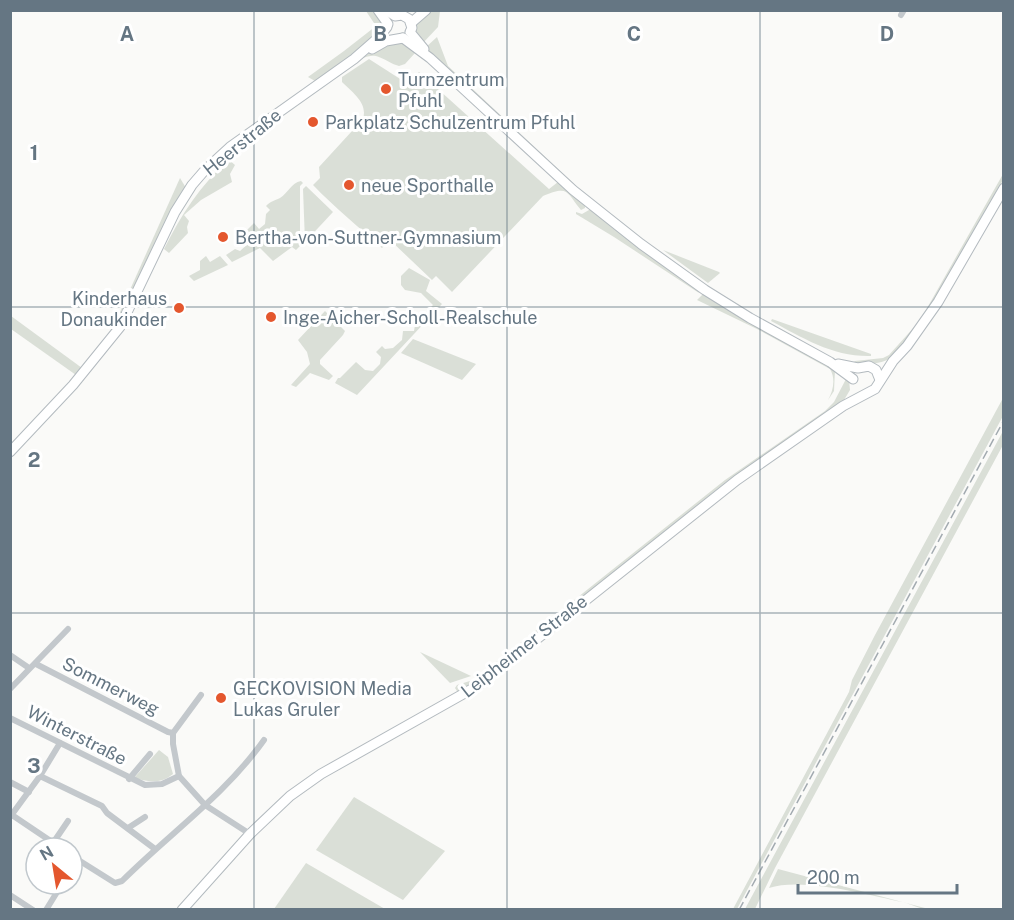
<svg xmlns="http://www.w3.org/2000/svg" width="1014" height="920" font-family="'Public Sans',sans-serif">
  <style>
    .green { fill: #dadfd7 }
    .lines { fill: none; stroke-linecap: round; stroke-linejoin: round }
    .secondary-casing { stroke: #b3babf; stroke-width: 11 }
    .street { stroke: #c3c8cc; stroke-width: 6 }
    .secondary { stroke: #fff; stroke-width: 9 }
    .rail { stroke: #a2aab0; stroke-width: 1.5; stroke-dasharray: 9 4.5; stroke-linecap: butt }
    .grid { fill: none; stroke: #657683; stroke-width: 1.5; stroke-opacity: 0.55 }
    .poi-dot { fill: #e4572e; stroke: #fff; stroke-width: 2 }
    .labels { text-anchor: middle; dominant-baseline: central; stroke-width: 6; stroke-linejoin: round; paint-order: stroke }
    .poi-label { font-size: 18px; fill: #657683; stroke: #fff; text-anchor: start }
    .street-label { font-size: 18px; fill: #657683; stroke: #fff }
    .grid-label { font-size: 20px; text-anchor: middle; font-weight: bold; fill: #657683; stroke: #fff; stroke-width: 6; stroke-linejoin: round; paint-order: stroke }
  </style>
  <rect width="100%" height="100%" fill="#fafaf8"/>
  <!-- green -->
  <g class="green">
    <path d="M366,11H375L383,23C380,42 335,68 319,80L315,81L308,77L344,51L376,26Z"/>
    <path d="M431,11H440L438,27L422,44L414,31L416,24Z"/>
    <path d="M437,37L448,66L589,198H586L425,48Z"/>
    <path d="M386,43H402L415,53L405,64L399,66C391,64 384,58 376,56C362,53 345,71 335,79L362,58Z"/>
    <path d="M369,59L408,84L419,72L549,189L558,182L585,206V208L581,210C566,192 569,185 543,196L452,292L436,276L432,280L390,240L382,248C359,227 335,208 313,185L320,178L319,167L363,119C368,103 353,93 342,82V77Z"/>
    <path d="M229,160L235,165L230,174L232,182L201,200L184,215L189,221L187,227L188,233L169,253L164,249C181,215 200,185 229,160Z"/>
    <path d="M1003,174V180L938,297L919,326L891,358C879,365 865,364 851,365L855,361L883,358L889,355L916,325L926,310Z"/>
    <path d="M180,178L186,188L120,320L116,321Z"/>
    <path d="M301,181L303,183L300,186V246L296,250L292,247L273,261L260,248L232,262L226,255L235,249L240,251L250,242L244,233L254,223L259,229L265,224L266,214L270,210L266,206C271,201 274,201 280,198C288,193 291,183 301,181Z"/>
    <path d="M306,186L333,212L305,242L303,189Z"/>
    <path d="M589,210H592L617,231L696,288L699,293L614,237L576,214V212L582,214Z"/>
    <path d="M663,250L719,272L720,273L708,283Z"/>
    <path d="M206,256L210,262L220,256L228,265L194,281L189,276L200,270V261Z"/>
    <path d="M409,268L430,280L426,291L442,304L357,395L335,383L338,378H340L356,362L365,370L373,371L380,364L381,357L376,352L382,346L385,349L393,348L402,340L403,331H414L416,319L421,318L433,305L421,293L405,290L401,285V276Z"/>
    <path d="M703,294L835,370L834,391L828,400C833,391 836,379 830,369L757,329L697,300Z"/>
    <path d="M325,311L345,331L343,335L320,360V364L333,376L329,380L310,373L296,387L291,385L310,364L307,352L298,340Z"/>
    <path d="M11,316L82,368L76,375L11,329Z"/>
    <path d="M772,319L871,354V356C833,357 803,338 771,321Z"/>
    <path d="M413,339L476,364L462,380L401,353Z"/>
    <path d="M846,379L849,380L850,390L844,400L726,482L497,666L461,691H457L455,688L457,685L473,680L495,663L725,480L825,411L834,402Z"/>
    <path d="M1003,398V416L737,909H733L849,692L852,680L875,635Z"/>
    <path d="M1003,431V445L775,868L755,909H745Z"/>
    <path d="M420,652L471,676L450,683Z"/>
    <path d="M159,750L168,757L173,774C161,784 148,782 134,778Z"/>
    <path d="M354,797L445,851L403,900L316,850Z"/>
    <path d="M306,863L385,909H274Z"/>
    <path d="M778,869L921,907L929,909C920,910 912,904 902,902C868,895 802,877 769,888Z"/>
  </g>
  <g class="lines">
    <!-- secondary casing -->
    <g class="secondary-casing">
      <g id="secondary">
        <path d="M378,10L388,24"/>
        <path d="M386,10L395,16L402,15L409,19L412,28L410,32L424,49"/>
        <path d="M411,23L426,10"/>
        <path d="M403,38L430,58L573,190L641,244L705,290L750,318L830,362L853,379"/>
        <path d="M372,49L386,41L403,38"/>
        <path d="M838,364L858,368L869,366L876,370L880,380"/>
        <path d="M10,452L73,385L120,327L175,212L192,185L205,170L230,147L354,59L378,38L387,27"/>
        <path d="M182,910L250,834L290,796L321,774L479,685L737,480L843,406L875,389L893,361L907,346L938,302L1004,188"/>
      </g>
    </g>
    <!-- street -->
    <g class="street">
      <path d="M901,15L904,10"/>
      <path d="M10,655L29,668"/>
      <path d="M36,664L168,732L173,733"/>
      <path d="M10,689L68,629"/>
      <path d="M201,695L173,733V744L179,776L205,805L250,834"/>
      <path d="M10,718L145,785L162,784L179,776"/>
      <path d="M40,776L102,806L107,813L155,849"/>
      <path d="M129,779L150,754"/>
      <path d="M10,782L29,792"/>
      <path d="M12,815L61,848"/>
      <path d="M10,817L40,776L60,743"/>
      <path d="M128,828L145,817"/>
      <path d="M53,843L68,821"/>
      <path d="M72,856L115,883L122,881C169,834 225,795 264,740"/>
      <path d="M72,869L78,860"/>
      <path d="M10,895L33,910"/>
      <path d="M46,910L62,884"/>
    </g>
    <!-- secondary -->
    <use href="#secondary" class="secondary"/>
    <!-- rail -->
    <path class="rail" d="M739,910L1004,420"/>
  </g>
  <!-- grid -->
  <path class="grid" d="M254,10V910M507,10V910M760,10V910M10,307H1004M10,613H1004"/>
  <!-- markers -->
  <g class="poi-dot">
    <circle cx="386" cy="89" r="6"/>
    <circle cx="313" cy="122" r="6"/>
    <circle cx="349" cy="185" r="6"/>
    <circle cx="223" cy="237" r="6"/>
    <circle cx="179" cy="308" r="6"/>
    <circle cx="271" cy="317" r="6"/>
    <circle cx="221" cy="698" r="6"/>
  </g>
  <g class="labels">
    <!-- poi labels -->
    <g class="poi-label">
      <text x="398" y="79">Turnzentrum<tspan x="398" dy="21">Pfuhl</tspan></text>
      <text x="325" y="122">Parkplatz Schulzentrum Pfuhl</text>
      <text x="361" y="185">neue Sporthalle</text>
      <text x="235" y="237">Bertha-von-Suttner-Gymnasium</text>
      <text x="167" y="298" text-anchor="end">Kinderhaus<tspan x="167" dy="21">Donaukinder</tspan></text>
      <text x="283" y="317">Inge-Aicher-Scholl-Realschule</text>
      <text x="233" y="688">GECKOVISION Media<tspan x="233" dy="21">Lukas Gruler</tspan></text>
    </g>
    <!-- street labels -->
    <g class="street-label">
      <text transform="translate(242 142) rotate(-39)">Heerstraße</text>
      <text transform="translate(524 646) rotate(-38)">Leipheimer Straße</text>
      <text transform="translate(111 686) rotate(27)">Sommerweg</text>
      <text transform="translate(77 735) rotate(27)">Winterstraße</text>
    </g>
  </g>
  <g class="grid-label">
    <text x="127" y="41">A</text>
    <text x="380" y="41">B</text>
    <text x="634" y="41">C</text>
    <text x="887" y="41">D</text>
    <text x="34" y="160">1</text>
    <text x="34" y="467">2</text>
    <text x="34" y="773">3</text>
  </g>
  <!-- border -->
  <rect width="1014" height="920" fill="none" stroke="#657683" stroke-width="24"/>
  <!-- north arrow -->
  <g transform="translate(54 866) rotate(330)"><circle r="28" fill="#ffffff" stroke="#c1c8cd" stroke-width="1.5"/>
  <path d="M0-4.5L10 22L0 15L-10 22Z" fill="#e4572e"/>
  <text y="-9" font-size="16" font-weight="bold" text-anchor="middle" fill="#657683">N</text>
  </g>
  <!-- scale -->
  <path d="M798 884v9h159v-9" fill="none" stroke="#657683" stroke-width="3"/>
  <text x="807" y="884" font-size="18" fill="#657683" stroke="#ffffff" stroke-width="4.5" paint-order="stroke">200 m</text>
</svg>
